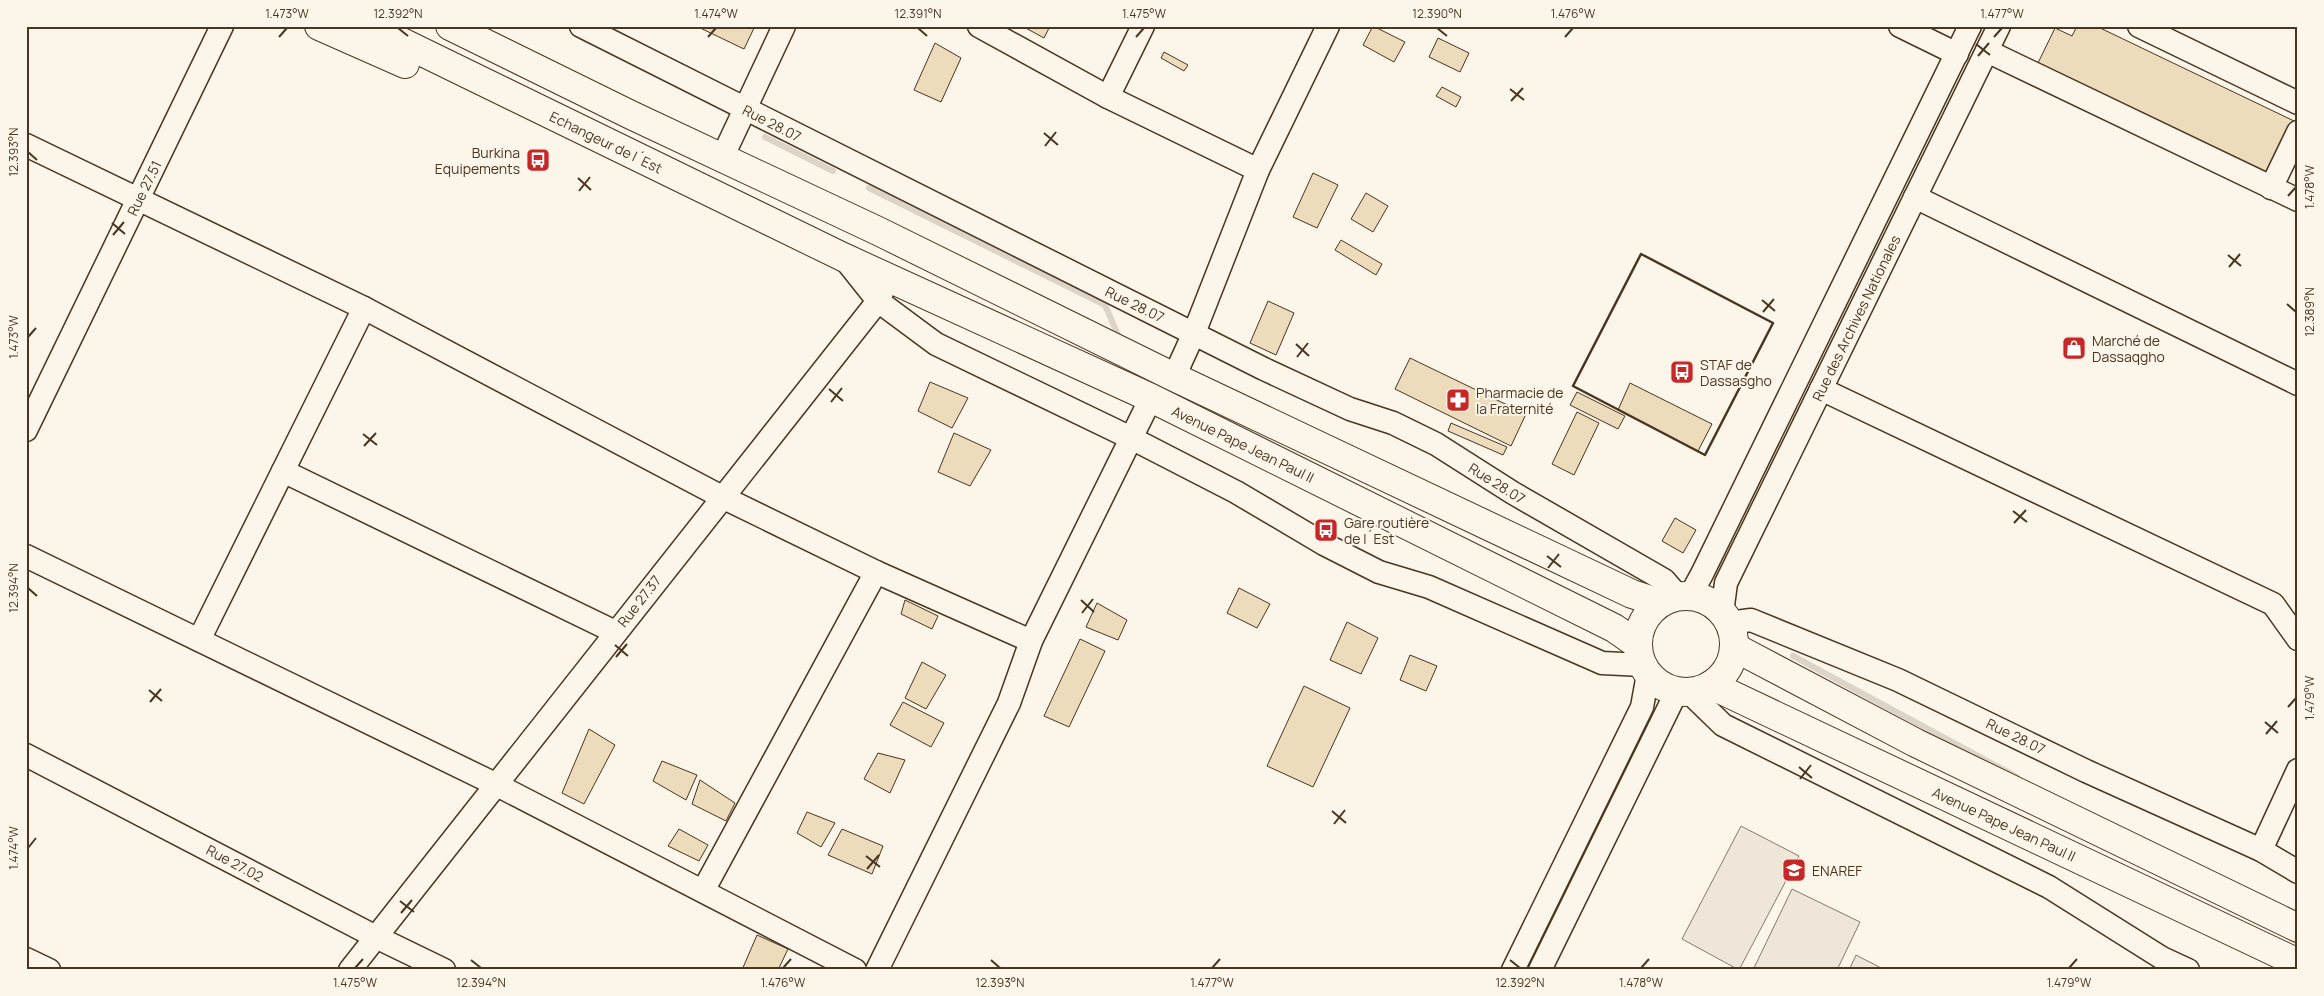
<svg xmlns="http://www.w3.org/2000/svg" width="2324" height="996" font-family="Manrope,sans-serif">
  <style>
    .green { fill: #ede6d9; stroke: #887966 }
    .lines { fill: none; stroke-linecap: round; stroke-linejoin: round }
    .stream { stroke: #dcd4c6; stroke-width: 6 }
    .building { fill: #ecdcbc; stroke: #4a3520 }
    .minor-casing { stroke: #4a3520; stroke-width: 25 }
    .highway-casing { stroke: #4a3520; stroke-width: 30 }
    .minor { stroke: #fbf6e9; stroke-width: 22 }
    .highway { stroke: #fbf6e9; stroke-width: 28 }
    .wall { stroke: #4a3520; stroke-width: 2.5 }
    .ticks { fill: none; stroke: #4a3520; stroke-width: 2 }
    .labels { text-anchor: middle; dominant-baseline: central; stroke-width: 4; stroke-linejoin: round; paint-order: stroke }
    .street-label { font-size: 14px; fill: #4a3520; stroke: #fbf6e9 }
    .poi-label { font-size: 14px; fill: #4a3520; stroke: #fbf6e9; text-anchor: start }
    .neatline { fill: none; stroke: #4a3520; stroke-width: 2 }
    .ticks-label { font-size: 12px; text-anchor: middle; fill: #4a3520 }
  </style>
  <rect width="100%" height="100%" fill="#fbf6e9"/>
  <!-- green -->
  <g class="green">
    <path d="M1741,826L1799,856L1739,970L1682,939Z"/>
    <path d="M1792,889L1860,922L1837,970H1753Z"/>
    <path d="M1856,955L1885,970H1849Z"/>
  </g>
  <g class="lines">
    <!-- stream -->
    <g class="stream">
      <path d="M765,137L833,171"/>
      <path d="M869,188L1105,305L1121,342"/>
      <path d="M1793,656L2017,777"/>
    </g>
  </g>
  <!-- building -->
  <g class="building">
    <path d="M696,26H755L744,49Z"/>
    <path d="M1022,26H1050L1044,38Z"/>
    <path d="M1373,26L1405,42L1394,62L1363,45Z"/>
    <path d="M2077,26H2096L2294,121L2269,174L2038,63L2055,28L2072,36Z"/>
    <path d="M1438,38L1469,53L1460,72L1429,57Z"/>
    <path d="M935,43L961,58L941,102L914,90Z"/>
    <path d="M1164,52L1188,65L1184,71L1161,58Z"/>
    <path d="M1442,87L1461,97L1456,107L1436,96Z"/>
    <path d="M1313,173L1338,185L1317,228L1293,217Z"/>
    <path d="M1366,193L1388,206L1373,232L1351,219Z"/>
    <path d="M1341,240L1382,264L1376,275L1335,250Z"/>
    <path d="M1268,301L1294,313L1276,355L1250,343Z"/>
    <path d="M1410,358L1526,414L1511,446L1395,389Z"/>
    <path d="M930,382L968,398L952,428L918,411Z"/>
    <path d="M1630,383L1712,424L1698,451L1618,410Z"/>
    <path d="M1577,392L1625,416L1618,429L1570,405Z"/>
    <path d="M1577,412L1599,423L1574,475L1552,464Z"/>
    <path d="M1451,423L1507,447L1503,455L1448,431Z"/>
    <path d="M954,433L991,450L970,486L938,472Z"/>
    <path d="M1675,518L1696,530L1683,553L1662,541Z"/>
    <path d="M1239,588L1270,604L1257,628L1227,613Z"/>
    <path d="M905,600L938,616L932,629L901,614Z"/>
    <path d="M1097,603L1127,620L1118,640L1086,627Z"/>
    <path d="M1347,622L1378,638L1361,674L1330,660Z"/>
    <path d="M1080,639L1105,651L1069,727L1044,716Z"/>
    <path d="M1410,655L1437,666L1426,691L1400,680Z"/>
    <path d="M922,662L946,675L926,709L905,698Z"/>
    <path d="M1304,686L1350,708L1313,787L1267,766Z"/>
    <path d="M903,702L944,723L931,747L890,725Z"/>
    <path d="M589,729L615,745L584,804L562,793Z"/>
    <path d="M878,753L905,760L890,793L864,779Z"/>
    <path d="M662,761L697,775L686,800L653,781Z"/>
    <path d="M700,780L735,803L726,821L692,804Z"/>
    <path d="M807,812L835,823L821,847L797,833Z"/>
    <path d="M679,829L708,845L699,861L668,846Z"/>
    <path d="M842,829L883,846L872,874L828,855Z"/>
    <path d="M757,935L788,949L778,970H742Z"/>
  </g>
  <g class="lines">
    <!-- minor casing -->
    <g class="minor-casing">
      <g id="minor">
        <path d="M581,26L1264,369L1350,409L1393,423L1436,444L1513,493L1664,580L1678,596"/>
        <path d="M979,26L1108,97L1258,170"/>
        <path d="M1900,26L1957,54"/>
        <path d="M2139,26L2298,103"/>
        <path d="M1987,51L2298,200"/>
        <path d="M1108,97L1143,26"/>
        <path d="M26,145L364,308L722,497L876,572L1031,641"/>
        <path d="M722,158L784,26"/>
        <path d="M2271,188L2298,132"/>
        <path d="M1915,197L2298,384"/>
        <path d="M843,257L878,301L936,344L1131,438L1236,492L1324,544L1379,572L1429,587L1602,663L1643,665"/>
        <path d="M1174,377L1194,333L1258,170L1328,26"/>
        <path d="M1821,389L2273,604L2298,639"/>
        <path d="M26,430L222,26"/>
        <path d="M283,471L615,632"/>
        <path d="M26,556L495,784L855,970"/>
        <path d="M1690,596L1702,574L1970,26"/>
        <path d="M1722,613L1726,583L1999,26"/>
        <path d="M1729,623L1751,620L1898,680L2086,771L2261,850L2298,872"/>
        <path d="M199,640L364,308"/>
        <path d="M1689,692L1723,725L2049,887L2162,958L2188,970"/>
        <path d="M26,755L376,937L444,970"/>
        <path d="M2261,850L2298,770"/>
        <path d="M703,891L876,572"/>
        <path d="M26,959L49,970"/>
        <path d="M350,970L878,301L884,288"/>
        <path d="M877,970L1009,703L1031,641L1151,398"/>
        <path d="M1513,970L1642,707L1648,674"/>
        <path d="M1540,970L1677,691"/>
      </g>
    </g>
    <!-- highway casing -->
    <g class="highway-casing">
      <g id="highway">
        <path d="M319,26L405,64"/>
        <path d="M369,26L843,257L1151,398L1614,628L1637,644"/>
        <path d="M450,26L631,115L878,231L1174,377L1632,594L1660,603"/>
        <circle cx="1686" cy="644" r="48"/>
        <path d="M1734,647L1916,743L2298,928"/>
        <path d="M1711,685L2298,963"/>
      </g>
    </g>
    <!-- minor -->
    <use href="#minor" class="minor"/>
    <!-- highway -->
    <use href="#highway" class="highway"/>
    <!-- wall -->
    <path class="wall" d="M1641,254L1773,323L1705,455L1573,386Z"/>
  </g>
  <!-- ticks -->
  <path class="ticks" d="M398,28L408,36M918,28L927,36M1437,28L1447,36M279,37L287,28M708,37L716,28M1136,37L1144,28M1565,37L1573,28M1994,37L2002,28M1976,44L1990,55M1978,56L1989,43M1510,89L1524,100M1511,101L1523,88M1044,133L1058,145M1045,146L1056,132M28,152L37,160M578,178L591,190M579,191L590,177M2288,196L2296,187M112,223L125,234M113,235L124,222M2228,255L2241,266M2229,267L2240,254M1762,300L1775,311M2287,304L2296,312M1763,312L1774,299M28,337L36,328M1296,344L1309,356M1297,357L1308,343M829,389L843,401M831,402L842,388M363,434L377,445M364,446L376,433M2013,511L2027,522M2014,523L2026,510M1547,556L1561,567M1548,568L1559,554M28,588L37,596M1081,600L1094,612M1082,613L1093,599M615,645L628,656M616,657L627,644M149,690L162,701M150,702L161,689M2288,707L2296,698M2265,722L2278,733M2266,734L2277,721M1799,767L1812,778M1800,779L1811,765M1332,811L1346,823M1334,824L1345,810M28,848L36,838M866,856L880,867M867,869L879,855M400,901L414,912M401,913L412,900M471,960L481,968M991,960L1000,968M1510,960L1520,968M355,968L363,959M783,968L791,959M1212,968L1220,959M1641,968L1649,959M2069,968L2077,959"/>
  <!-- icons -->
  <defs>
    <g id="bus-square" transform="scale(1.25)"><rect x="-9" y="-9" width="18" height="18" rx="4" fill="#c62828" stroke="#fbf6e9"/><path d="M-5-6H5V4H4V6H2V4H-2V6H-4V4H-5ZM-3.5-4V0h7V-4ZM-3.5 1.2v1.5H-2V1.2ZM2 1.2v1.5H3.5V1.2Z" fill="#fff"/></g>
    <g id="shop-square" transform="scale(1.25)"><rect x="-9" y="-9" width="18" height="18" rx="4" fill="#c62828" stroke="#fbf6e9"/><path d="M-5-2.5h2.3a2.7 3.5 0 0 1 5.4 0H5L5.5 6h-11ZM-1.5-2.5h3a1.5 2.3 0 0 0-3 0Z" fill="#fff"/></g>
    <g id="pharmacy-square" transform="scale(1.25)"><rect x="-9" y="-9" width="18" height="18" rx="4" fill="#c62828" stroke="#fbf6e9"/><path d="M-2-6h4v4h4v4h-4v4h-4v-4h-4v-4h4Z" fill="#fff"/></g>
    <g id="university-square" transform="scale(1.25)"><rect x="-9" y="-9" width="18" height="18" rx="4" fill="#c62828" stroke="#fbf6e9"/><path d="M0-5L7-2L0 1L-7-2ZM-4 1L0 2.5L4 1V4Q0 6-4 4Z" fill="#fff"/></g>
  </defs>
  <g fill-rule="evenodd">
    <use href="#bus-square" x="538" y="160"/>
    <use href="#shop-square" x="2074" y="348"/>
    <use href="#bus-square" x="1682" y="372"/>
    <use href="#pharmacy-square" x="1458" y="400"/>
    <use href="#bus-square" x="1326" y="530"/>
    <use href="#university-square" x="1794" y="870"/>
  </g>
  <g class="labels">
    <!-- street labels -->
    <g class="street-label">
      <text transform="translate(772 123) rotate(27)">Rue 28.07</text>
      <text transform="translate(606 142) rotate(26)">Echangeur de l´Est</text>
      <text transform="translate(144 188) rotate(-64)">Rue 27.51</text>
      <text transform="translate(1135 304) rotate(26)">Rue 28.07</text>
      <text transform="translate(1856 318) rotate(-64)">Rue des Archives Nationales</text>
      <text transform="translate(1243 444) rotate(26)">Avenue Pape Jean Paul II</text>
      <text transform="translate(1497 483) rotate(32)">Rue 28.07</text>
      <text transform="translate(639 601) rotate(-52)">Rue 27.37</text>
      <text transform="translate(2016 736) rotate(26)">Rue 28.07</text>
      <text transform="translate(2004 824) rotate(25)">Avenue Pape Jean Paul II</text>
      <text transform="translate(235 863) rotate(28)">Rue 27.02</text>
    </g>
    <!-- poi labels -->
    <g class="poi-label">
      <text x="520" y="152" text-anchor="end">Burkina<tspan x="520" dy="16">Equipements</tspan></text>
      <text x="2092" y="340">Marché de<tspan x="2092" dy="16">Dassaqgho</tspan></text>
      <text x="1700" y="364">STAF de<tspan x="1700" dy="16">Dassasgho</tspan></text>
      <text x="1476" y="392">Pharmacie de<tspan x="1476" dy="16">la Fraternité</tspan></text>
      <text x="1344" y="522">Gare routière<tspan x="1344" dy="16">de l´Est</tspan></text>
      <text x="1812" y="870">ENAREF</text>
    </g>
  </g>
  <!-- border -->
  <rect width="2324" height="996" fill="none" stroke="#fbf6e9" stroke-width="55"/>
  <rect x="28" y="28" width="2268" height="940" class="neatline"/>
  <g class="ticks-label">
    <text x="287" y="18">1.473°W</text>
    <text x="398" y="18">12.392°N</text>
    <text x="716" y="18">1.474°W</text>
    <text x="918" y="18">12.391°N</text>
    <text x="1144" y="18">1.475°W</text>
    <text x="1437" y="18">12.390°N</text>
    <text x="1573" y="18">1.476°W</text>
    <text x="2002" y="18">1.477°W</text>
    <text transform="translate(14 152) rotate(-90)" y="4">12.393°N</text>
    <text transform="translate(2310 187) rotate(-90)" y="4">1.478°W</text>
    <text transform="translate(2310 312) rotate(-90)" y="4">12.389°N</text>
    <text transform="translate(14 337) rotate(-90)" y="4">1.473°W</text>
    <text transform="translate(14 588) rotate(-90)" y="4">12.394°N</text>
    <text transform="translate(2310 698) rotate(-90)" y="4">1.479°W</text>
    <text transform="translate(14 848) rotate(-90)" y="4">1.474°W</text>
    <text x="355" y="987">1.475°W</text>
    <text x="481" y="987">12.394°N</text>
    <text x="783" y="987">1.476°W</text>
    <text x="1000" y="987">12.393°N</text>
    <text x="1212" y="987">1.477°W</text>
    <text x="1520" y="987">12.392°N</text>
    <text x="1641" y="987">1.478°W</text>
    <text x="2069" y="987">1.479°W</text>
  </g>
</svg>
